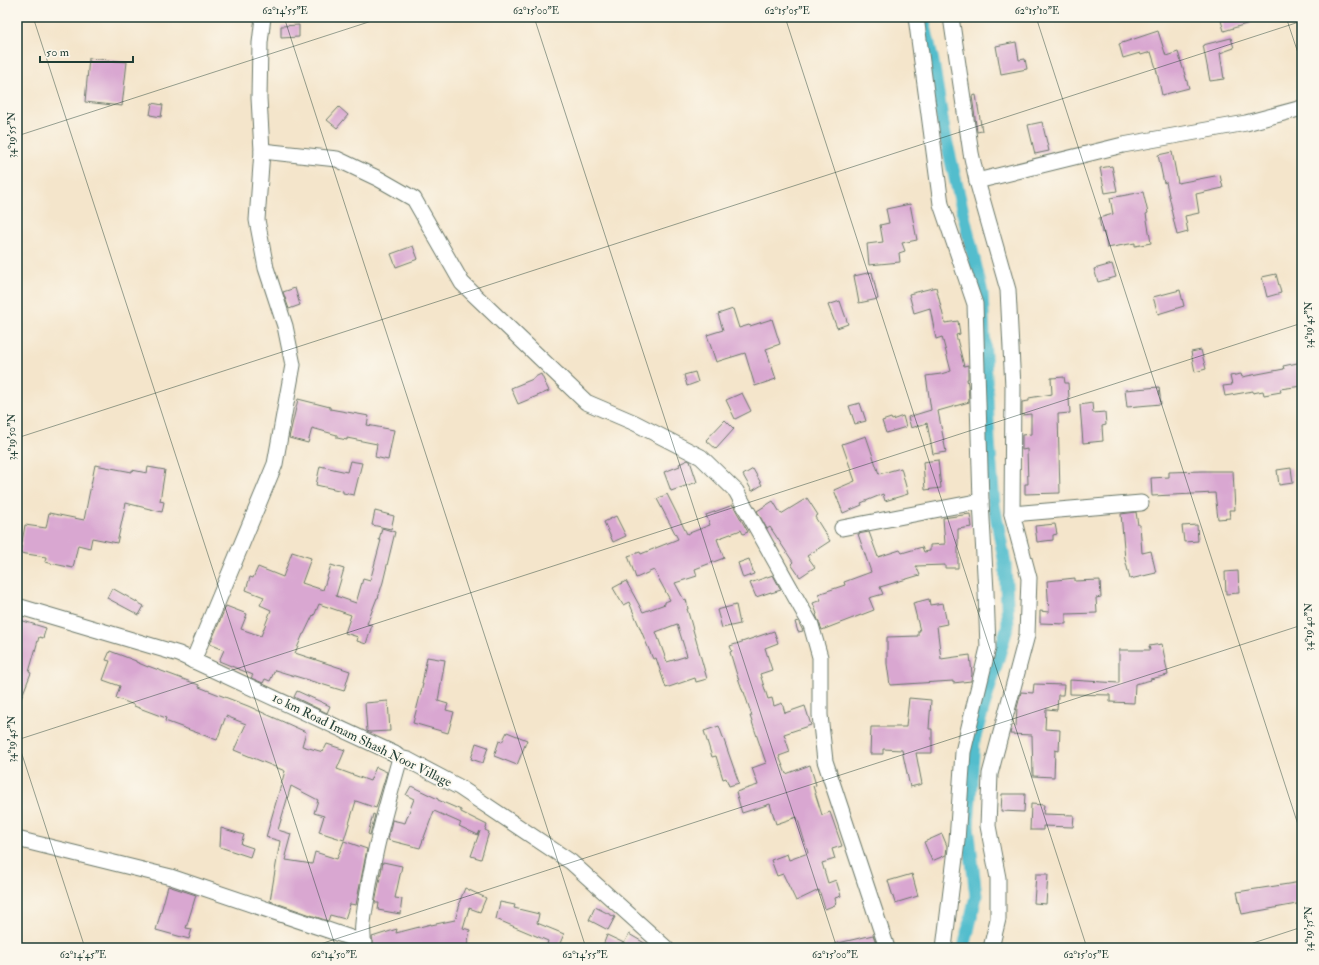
<svg xmlns="http://www.w3.org/2000/svg" width="1319" height="965" font-family="'IM FELL Double Pica',serif">
  <style>
    .lines { fill: none; stroke-linecap: round; stroke-linejoin: round }
    .canal { stroke: #52bdcd; stroke-width: 13 }
    .building { fill: #d9a7d1; fill-rule: evenodd }
    .minor-casing { stroke: #6a7869; stroke-width: 17 }
    .minor { stroke: #fff; stroke-width: 15 }
    .ticks { fill: none; stroke: #1f3d34; stroke-width: 1; stroke-opacity: 0.45 }
    .labels { text-anchor: middle; dominant-baseline: central; stroke-width: 3.5; stroke-linejoin: round; paint-order: stroke }
    .street-label { font-size: 13px; fill: #1f3d34; stroke: #fbf7ec }
    .neatline { fill: none; stroke: #1f3d34; stroke-width: 1.5 }
    .ticks-label { font-size: 10px; text-anchor: middle; fill: #1f3d34 }
  </style>
  <rect width="100%" height="100%" fill="#fbf7ec"/>
  <filter id="ink" filterUnits="userSpaceOnUse"><feTurbulence type="fractalNoise" baseFrequency=".025" numOctaves="2"/><feDisplacementMap in="SourceGraphic" scale="8" xChannelSelector="R" yChannelSelector="G"/><feConvolveMatrix kernelMatrix="1 2 1 2 8 2 1 2 1" color-interpolation-filters="sRGB"/></filter>
  <filter id="wash" filterUnits="userSpaceOnUse"><feTurbulence type="fractalNoise" baseFrequency=".012" numOctaves="4" result="noise"/><feDisplacementMap in="SourceGraphic" scale="16" xChannelSelector="R" yChannelSelector="G"/><feGaussianBlur stdDeviation="0.9" result="paint"/><feColorMatrix in="noise" values="0 0 0 0 0 0 0 0 0 0 0 0 0 0 0 0 0 1.4 0 .05"/><feComposite in="paint" operator="in"/></filter>
  <g filter="url(#wash)">
    <rect width="100%" height="100%" fill="#f4e5cb"/>
    <g class="lines">
      <!-- canal -->
      <path class="canal" d="M923,17L933,62L944,131L982,293L989,441L994,505L1005,564L1008,625L974,740L968,826L976,896L964,948"/>
    </g>
    <g id="blocks">
      <!-- building -->
      <g class="building">
        <path d="M1220,17H1261L1262,19L1224,31Z"/>
        <path d="M299,25V37L281,38V26Z"/>
        <path d="M1158,31L1166,56L1178,52L1189,88L1162,95L1156,68L1151,52L1141,55L1140,53L1123,58L1119,44Z"/>
        <path d="M1231,38L1234,48L1220,53L1224,79L1210,81L1203,45Z"/>
        <path d="M1016,42L1019,60L1025,59L1027,69L1001,74L996,46Z"/>
        <path d="M89,58L127,62L122,106L85,102Z"/>
        <path d="M976,95L982,131L977,132L972,96Z"/>
        <path d="M152,103L163,105L161,117L150,115Z"/>
        <path d="M339,107L348,115L337,128L327,120Z"/>
        <path d="M1042,122L1049,151L1035,154L1028,125Z"/>
        <path d="M1172,152L1178,183L1220,175L1223,188L1196,194L1199,213L1185,216L1188,232L1177,235L1171,209H1172L1166,182L1164,183L1158,155Z"/>
        <path d="M1112,166L1117,191L1105,193L1100,168Z"/>
        <path d="M1143,192L1148,213L1146,214L1151,243L1135,246V243L1107,248L1104,232L1102,233L1099,218L1113,214L1110,198Z"/>
        <path d="M910,204L917,240L902,243L905,251L899,253L900,262L869,265L867,244L883,242L880,225L889,223L886,209Z"/>
        <path d="M413,246L418,259L396,267L391,254Z"/>
        <path d="M1112,264L1116,277L1098,282L1094,269Z"/>
        <path d="M872,272L878,299L859,303L854,276Z"/>
        <path d="M1276,274L1281,293L1267,297L1262,277Z"/>
        <path d="M936,287L945,323L958,321L960,334L956,335L964,366L968,365V379H967L968,385L969,402L938,411L946,452L933,454L927,423L911,428L908,417L931,410L926,376L941,374L951,371L942,337L936,339L930,308L914,313L909,294Z"/>
        <path d="M295,288L300,305L289,309L283,292Z"/>
        <path d="M1180,290L1184,306L1158,314L1153,297Z"/>
        <path d="M840,301L848,324L837,328L828,305Z"/>
        <path d="M733,309L739,328L749,325L750,326L772,319L780,344L766,349L776,379L755,386L745,353L716,362L707,335L723,330L718,314Z"/>
        <path d="M1201,350L1206,369L1195,372L1191,352Z"/>
        <path d="M1302,362V386L1280,389L1281,392L1264,395L1263,391L1253,393V391L1225,396L1223,386L1232,385L1230,376L1241,374L1242,377L1284,369L1283,366Z"/>
        <path d="M695,372L698,382L687,386L684,375Z"/>
        <path d="M541,374L549,391L518,404L511,388L533,379V378Z"/>
        <path d="M1064,377L1065,383H1068L1070,413L1058,414L1060,493L1025,494V484H1028L1027,449L1022,450V435L1031,434V414L1022,415V402L1029,401V398L1052,394L1051,378Z"/>
        <path d="M1159,387L1161,404L1127,407L1125,390Z"/>
        <path d="M742,393L751,411L735,419L726,400Z"/>
        <path d="M298,399L330,407V409L369,416L367,425L394,430L388,460L375,457L377,444L347,438V440L337,438V435L312,428L308,443L289,438Z"/>
        <path d="M860,403L866,421L855,424L849,406Z"/>
        <path d="M1092,403L1093,413L1105,412L1106,425L1102,426L1103,441L1083,443L1080,405Z"/>
        <path d="M903,416L906,427L886,433L882,421L891,418L892,420Z"/>
        <path d="M725,420L734,429L716,449L706,440Z"/>
        <path d="M866,436L879,474L901,468L908,494L885,501L883,494L861,503L862,505L843,513L834,490L855,481L842,444Z"/>
        <path d="M688,460L690,461L697,482L671,491L664,472L680,466L679,464Z"/>
        <path d="M938,460L941,488L925,490L923,462Z"/>
        <path d="M350,461L362,463L354,495L343,493V491L316,485L320,466L347,472Z"/>
        <path d="M95,465L132,472V470L147,473L148,467L165,470L160,501L164,502L162,512L126,503L117,543L92,538L90,548L78,545L73,568L45,562L46,557L20,553L25,525L46,528L49,513L84,520Z"/>
        <path d="M1291,468L1293,483L1279,485L1277,470Z"/>
        <path d="M753,469L762,485L752,491L743,475Z"/>
        <path d="M1202,471H1233L1235,510H1229L1230,518L1218,519L1215,493L1152,496L1151,478L1169,477V472Z"/>
        <path d="M667,494L687,534L710,525L706,515L733,505L748,532L743,534L741,530L717,539L724,558L695,569L697,576L675,583L684,600L686,599L688,609H687L688,612L707,679L696,682L695,678L666,688L656,658L653,659L629,602L623,605L613,588L626,581L643,612L665,604V602L670,600L654,570L636,578L628,556L640,552L641,554L678,539L657,499ZM677,624L687,656L667,662L656,632Z"/>
        <path d="M807,498L818,515L815,517L830,541L807,556L815,567L800,577L791,564L793,562L770,527L767,529L757,511L773,501L781,514Z"/>
        <path d="M375,511L394,516L391,529L372,525Z"/>
        <path d="M1136,512L1138,525H1140L1142,553L1151,551L1156,573L1130,579L1125,559L1121,514Z"/>
        <path d="M970,514L972,527L958,529V568H945V565L916,566L920,575L880,587L883,594L869,598L874,610L822,630L816,615L817,614L813,603L821,600L818,594L845,585L844,582L871,572L858,534L869,532L878,557L900,550L902,553L922,547L924,552L930,551V545L945,544L943,518Z"/>
        <path d="M616,516L626,536L613,542L604,522Z"/>
        <path d="M1055,524L1057,534L1053,535V540L1037,542L1035,526Z"/>
        <path d="M1197,525L1198,541L1184,542L1182,526Z"/>
        <path d="M382,528L395,532L383,582L378,598H377L367,624L372,625L366,644L357,641L358,637L345,633L351,615L319,604L314,616L313,615L304,634H303L295,653L350,671L344,691L275,670L270,681L265,679L263,683L251,678L253,675L219,661L224,650L210,644L226,606L247,614L241,629L261,636L271,610L260,605L264,597L246,590L250,577L253,578L258,567L283,577L292,552L311,558L302,583L323,590L331,565L344,569L336,596L356,603L363,579L370,581L381,540H379Z"/>
        <path d="M749,559L754,574L743,578L738,563Z"/>
        <path d="M1238,571L1239,593L1226,594L1225,572Z"/>
        <path d="M773,575L781,590L771,593V592L756,597L750,583Z"/>
        <path d="M1075,578V581L1100,580L1101,597L1096,598L1097,613L1066,614V624L1040,623V611L1049,612L1047,581Z"/>
        <path d="M112,588L144,606L139,615L107,598Z"/>
        <path d="M929,599L930,605L943,603L947,624L937,626L941,659L970,655L972,674L971,681L953,683V681L890,685L887,664V637L918,636V631H920L913,603Z"/>
        <path d="M736,605L740,624L722,628L717,610Z"/>
        <path d="M17,619L46,628L43,638L39,637L29,672L31,673L18,706L17,673L21,660L17,659Z"/>
        <path d="M798,621L803,631L798,632L795,622Z"/>
        <path d="M774,631L778,643L765,648L772,670L760,674L768,699L772,698L774,706L782,703L785,713L805,706L811,725L784,734L790,752L779,756L786,774L810,765L816,785L813,786L822,815L830,812L842,846L832,849L835,859L822,863L828,883L836,880L841,896L835,898L836,903L835,904V905L825,909L819,890L796,901L783,874L777,876L771,860L787,854L789,860L808,853L797,817L776,824L770,804L742,813L736,792L758,785L752,768L766,763L750,716H752L744,692H743L736,672L730,652L732,651L730,646Z"/>
        <path d="M1162,644L1168,675L1150,679L1151,680L1135,684L1134,703L1110,702V695L1070,694V680L1119,683V650H1150L1149,646Z"/>
        <path d="M110,651L136,661V662L148,667V666L199,685V687L248,706L306,732L302,746L323,752L327,744L345,750L337,769L370,781L376,767L387,772L376,808L356,801L344,840L319,832L324,816L314,813L318,800L291,786L278,830L291,834L285,856H287L286,860L312,864L315,852L337,859L344,841L367,849L356,905L350,904L345,919L330,915L328,921L270,901L280,841L266,837L285,771L234,750L246,724L226,716L217,740L165,721L166,718L134,706V705L116,698L120,686L103,680L110,661L106,660Z"/>
        <path d="M427,657L445,660L438,701L448,704L446,710L454,712L448,733L413,723L423,684H422Z"/>
        <path d="M1034,684L1064,685L1063,695H1058L1057,710L1046,709L1045,729L1060,730L1059,751L1055,750L1054,777L1033,776L1032,735L1010,734L1012,725L1016,726L1017,708L1021,692L1033,693Z"/>
        <path d="M297,691L330,706L327,713L294,697Z"/>
        <path d="M909,698L931,700L929,729H932V753H916L922,784L910,787L902,750L883,749V754H870L871,727H906Z"/>
        <path d="M388,701L390,731L370,732L367,731L365,703Z"/>
        <path d="M719,726L739,783L729,786L726,778L723,779L716,756L712,757L704,731Z"/>
        <path d="M507,732L527,740L517,765L494,756L499,741L502,742Z"/>
        <path d="M476,743L488,747L483,763L471,759Z"/>
        <path d="M411,786L438,799V800L461,810V812L487,825L485,830L489,832L481,859L471,856L480,831L478,835L459,826L461,823L434,811L420,848L388,840L392,820L405,823L414,799L406,795Z"/>
        <path d="M1002,794H1025L1024,812L1001,811Z"/>
        <path d="M1031,804L1044,805L1043,814L1074,815L1073,827L1043,826V830H1030Z"/>
        <path d="M373,814L375,815L370,835L368,834Z"/>
        <path d="M221,828L244,835L241,844L253,848L250,857L220,847Z"/>
        <path d="M942,834L947,846L946,855L932,861L924,842Z"/>
        <path d="M383,862L402,866L395,898L402,899L400,914L378,910L379,903H375Z"/>
        <path d="M912,874L918,896L895,903L888,881Z"/>
        <path d="M1036,874H1048L1046,904L1034,903Z"/>
        <path d="M1301,882L1302,903L1242,914L1237,892Z"/>
        <path d="M168,886L196,895L186,928L192,929L189,939L156,930Z"/>
        <path d="M465,888L486,898L480,912L469,908L463,928L470,930L467,947L456,946L444,948H374L372,937L397,929L396,933L431,924V925L455,920L460,904L459,903Z"/>
        <path d="M500,902L515,905L514,908L539,914L537,923L564,934L558,948H546L548,941L496,919Z"/>
        <path d="M595,907L615,917L608,930L589,920Z"/>
        <path d="M629,934L653,948H602L607,935L624,943Z"/>
        <path d="M873,935L878,948H835L834,944Z"/>
      </g>
    </g>
  </g>
  <g filter="url(#ink)">
    <use href="#blocks" fill-opacity="0" stroke="#6a7869" stroke-width="1"/>
    <g class="lines">
      <!-- minor casing -->
      <g class="minor-casing">
        <g id="minor">
          <path d="M916,17L941,204L975,304L981,501L986,592L988,648L963,752L957,841L944,948"/>
          <path d="M951,17L971,153L977,181L1008,290L1013,387L1012,514L1029,578L1027,635L990,774L988,826L998,878V919L991,948"/>
          <path d="M262,151L337,159L379,179L414,199L462,283L586,402L635,423L701,457L736,491L811,625L820,657V715L825,761L887,948"/>
          <path d="M977,181L1123,145L1246,123L1302,108"/>
          <path d="M1012,514L1141,503"/>
          <path d="M842,528L981,501"/>
          <path d="M17,606L179,654L395,754L400,758L408,760L459,787L571,862L666,948"/>
          <path d="M193,661L275,464L293,365L285,326L266,268L257,220L262,151L259,98L260,43L263,17"/>
          <path d="M17,839L171,877L363,942"/>
          <path d="M365,948C360,932 364,914 367,897C374,850 387,804 400,758"/>
        </g>
      </g>
      <!-- minor -->
      <use href="#minor" class="minor"/>
    </g>
  </g>
  <!-- ticks -->
  <path class="ticks" d="M33,17L336,948M284,17L586,948M534,17L837,948M785,17L1087,948M1036,17L1302,837M1286,17L1302,65M17,136L384,17M17,438L1302,21M17,739L85,948M17,740L1302,323M308,948L1302,625M1238,948L1302,927"/>
  <g class="labels">
    <!-- street labels -->
    <g class="street-label">
      <text transform="translate(362 740) rotate(26)">10 km Road Imam Shash Noor Village</text>
    </g>
  </g>
  <!-- margin -->
  <rect width="1319" height="965" fill="none" stroke="#fbf7ec" stroke-width="44"/>
  <!-- scale -->
  <path d="M40 56v6h93v-6" fill="none" stroke="#1f3d34" stroke-width="2"/>
  <text x="46" y="56" font-size="12" fill="#1f3d34" stroke="#fbf7ec" stroke-width="3" paint-order="stroke">50 m</text>
  <rect x="22" y="22" width="1275" height="921" class="neatline"/>
  <g class="ticks-label">
    <text x="285" y="14">62°14'55"E</text>
    <text x="536" y="14">62°15'00"E</text>
    <text x="787" y="14">62°15'05"E</text>
    <text x="1037" y="14">62°15'10"E</text>
    <text transform="translate(11 135) rotate(-90)" y="4">34°19'55"N</text>
    <text transform="translate(1308 325) rotate(-90)" y="4">34°19'45"N</text>
    <text transform="translate(11 437) rotate(-90)" y="4">34°19'50"N</text>
    <text transform="translate(1308 627) rotate(-90)" y="4">34°19'40"N</text>
    <text transform="translate(11 739) rotate(-90)" y="4">34°19'45"N</text>
    <text transform="translate(1308 929) rotate(-90)" y="4">34°19'35"N</text>
    <text x="83" y="958">62°14'45"E</text>
    <text x="334" y="958">62°14'50"E</text>
    <text x="585" y="958">62°14'55"E</text>
    <text x="835" y="958">62°15'00"E</text>
    <text x="1086" y="958">62°15'05"E</text>
  </g>
</svg>
